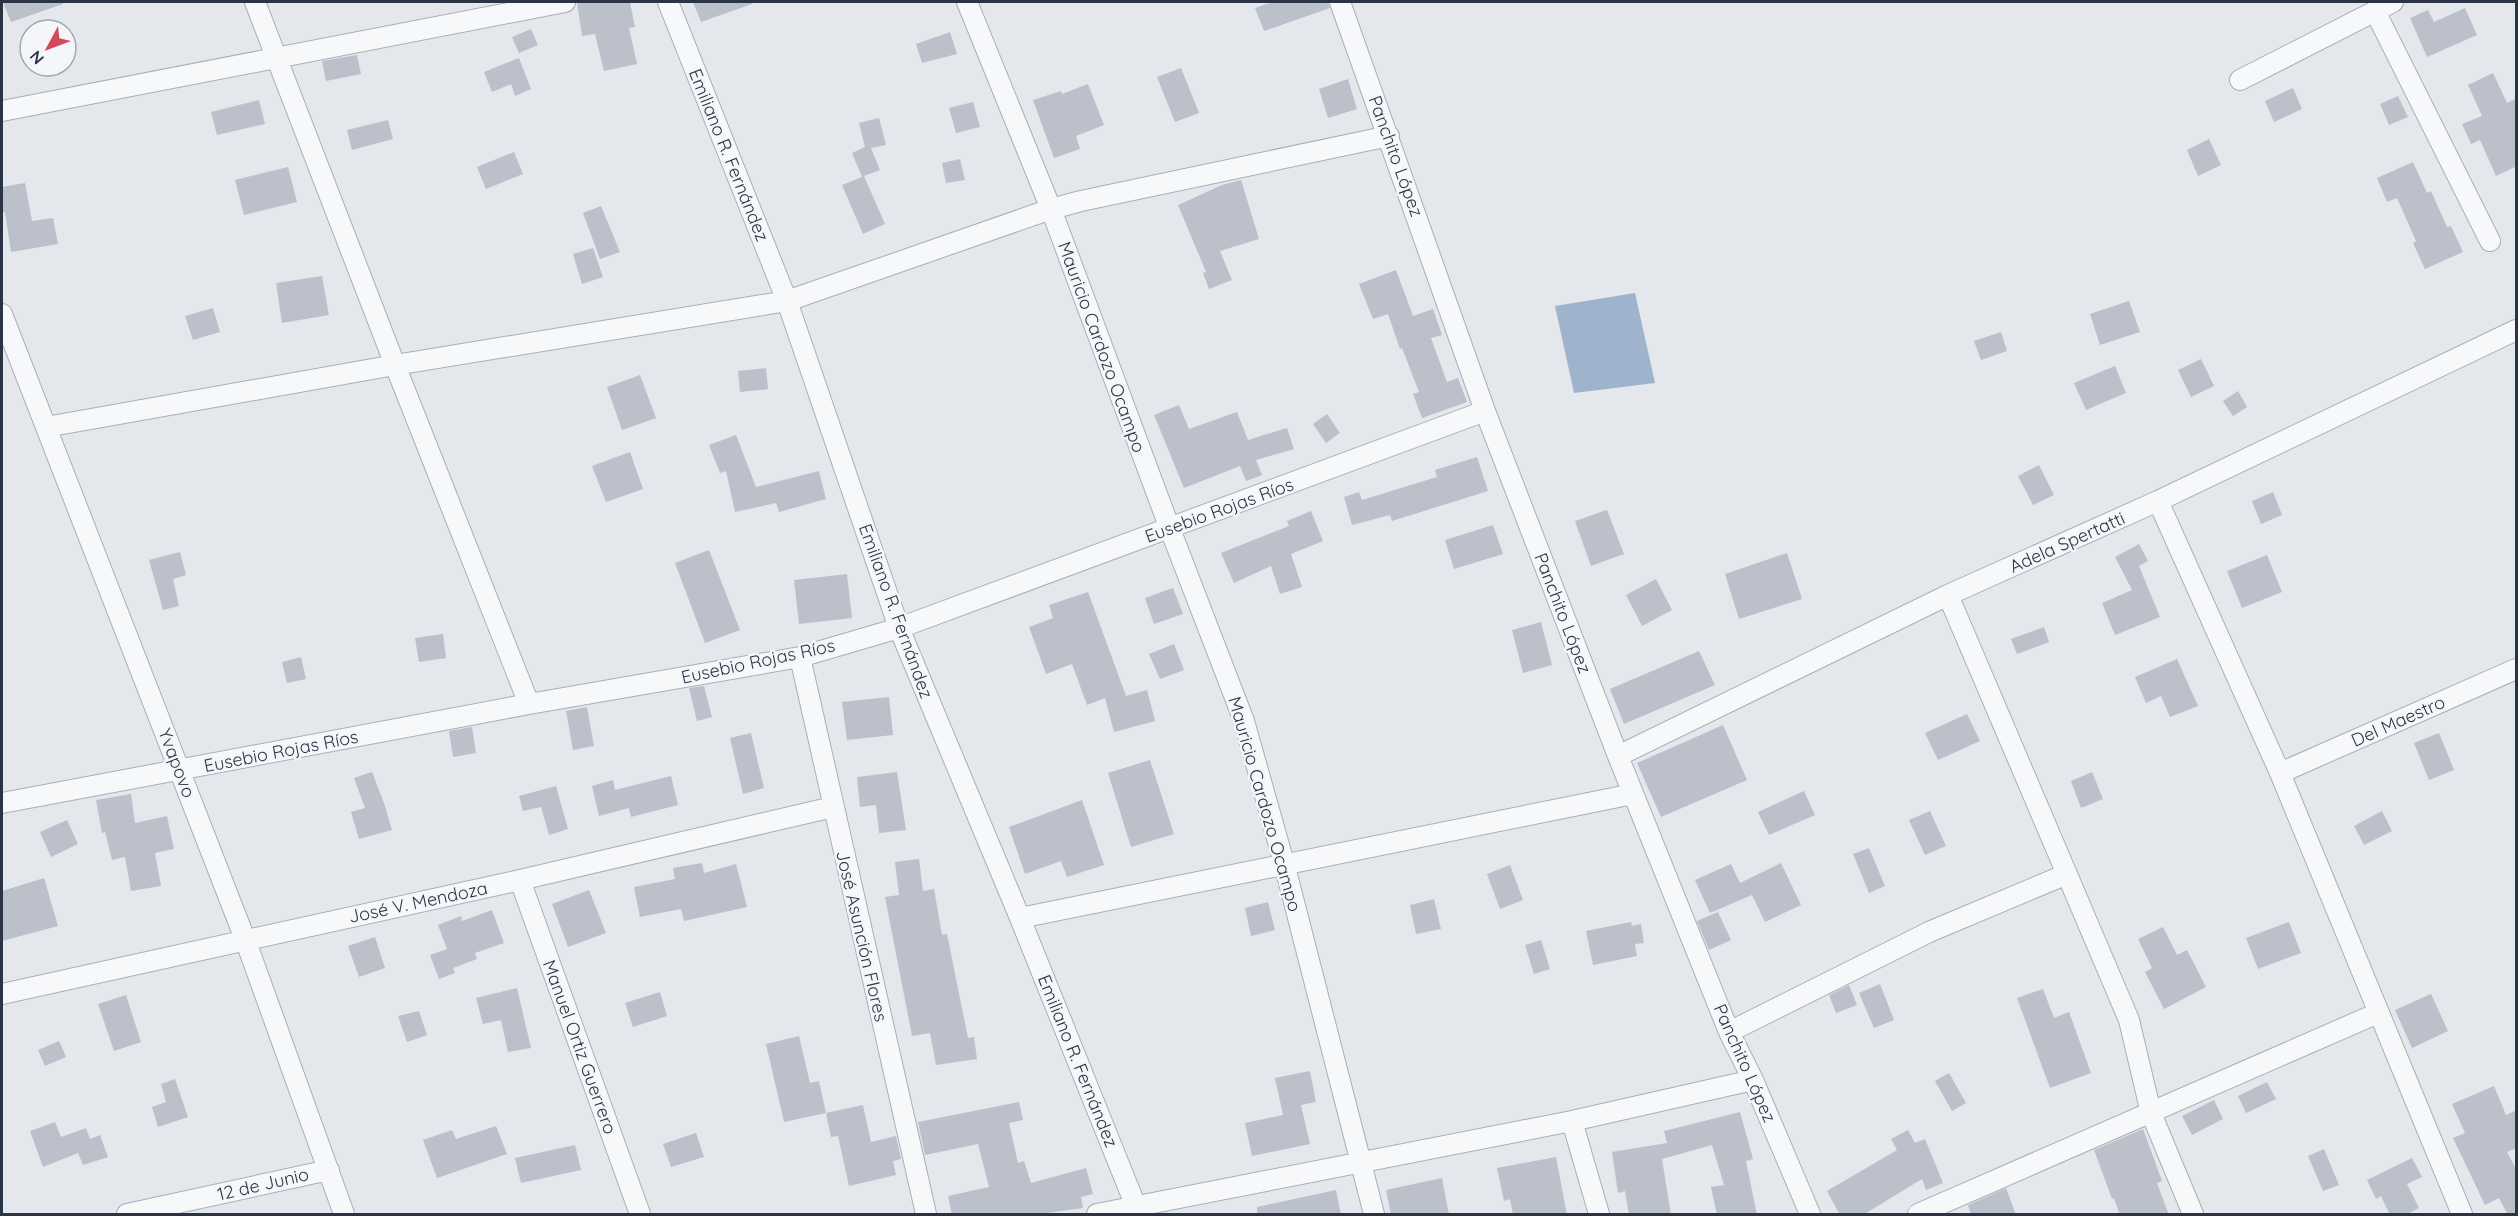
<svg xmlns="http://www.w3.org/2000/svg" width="2518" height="1216" font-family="Quicksand,sans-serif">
<rect width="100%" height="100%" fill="#e4e7ec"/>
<path fill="#9fb4cc" d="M1635 293 1655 383 1574 393 1555 306Z"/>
<path fill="#bbc0ca" d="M3 2H63V4L11 22Z
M577 2H630L635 27 629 28 637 64 604 71 595 34 582 36Z
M693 2H751L752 4 701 22Z
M1273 2H1328L1330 8 1264 31 1255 8Z
M2465 8 2477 35 2427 57 2410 18 2428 10 2434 22Z
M531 29 538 45 519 53 512 37Z
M950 32 957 54 922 63 916 44Z
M357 55 361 74 326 81 322 61Z
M519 58 531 89 515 96 511 84 492 92 484 72Z
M1181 68 1199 113 1175 122 1157 77Z
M2493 73 2507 103 2517 98V166L2496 176 2480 140 2471 144 2462 124 2482 116 2468 85Z
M1348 79 1357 109 1328 118 1319 89Z
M1088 84 1104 125 1076 136 1080 149 1054 158 1033 100 1061 91 1062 94Z
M2293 88 2302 109 2274 122 2265 101Z
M2398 96 2408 117 2389 125 2380 104Z
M259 100 265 124 217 135 211 112Z
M973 102 980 127 956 133 949 108Z
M879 118 886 145 871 148 880 170 864 176 885 224 863 234 842 185 862 177 852 153 865 147 859 123Z
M388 120 393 139 352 150 347 130Z
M2209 139 2221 165 2198 176 2187 150Z
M514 152 523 174 486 189 477 167Z
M960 159 965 180 946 183 942 163Z
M2413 162 2427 193 2431 191 2447 227 2451 226 2463 252 2425 269 2413 243 2416 241 2397 198 2387 202 2377 178Z
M288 167 297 202 244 215 235 180Z
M1241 180 1259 239 1220 251 1232 280 1209 289 1203 273 1206 272 1178 205 1222 185Z
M25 183 32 221 53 218 58 244 11 252 5 212 2 213V187Z
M601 206 620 252 600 259 583 213Z
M593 248 603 277 582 284 573 254Z
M1396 270 1413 316 1433 309 1442 335 1431 338 1447 382 1458 378 1467 402 1422 418 1413 394 1419 392 1402 348 1400 349 1388 314 1373 319 1359 284Z
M322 276 329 315 282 323 276 283Z
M2129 301 2140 332 2100 345 2090 314Z
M213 308 220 332 193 340 185 316Z
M2001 332 2007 351 1981 360 1974 341Z
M2201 359 2214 386 2191 397 2178 370Z
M2115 366 2126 393 2086 410 2074 383Z
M766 368 768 389 740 392 738 371Z
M640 375 656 418 622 430 607 387Z
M2238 391 2247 407 2233 416 2223 401Z
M1179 405 1189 429 1237 412 1248 440 1287 428 1294 449 1256 460 1262 475 1246 481 1240 466 1184 488 1154 415Z
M1327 414 1340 433 1326 443 1313 424Z
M736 435 756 487 819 471 826 499 779 512 776 503 735 512 726 471 720 473 709 445Z
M630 452 643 489 606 502 592 466Z
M1477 457 1488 491 1392 521 1390 515 1352 525 1344 497 1359 492 1362 500 1437 477 1435 470Z
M2039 465 2054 495 2033 505 2018 476Z
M2273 492 2282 515 2261 524 2252 501Z
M1607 510 1624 554 1591 566 1575 521Z
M1311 511 1323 541 1291 554 1302 587 1280 594 1271 566 1234 583 1221 553 1289 526 1287 521Z
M1493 525 1503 554 1454 569 1445 540Z
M2139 544 2148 561 2139 566 2160 617 2115 635 2102 603 2132 590 2115 557Z
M709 550 740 630 705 643 675 563Z
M180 552 186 575 173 579 179 606 163 610 149 560Z
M1787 553 1802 599 1739 619 1725 574Z
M2267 555 2282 592 2242 608 2227 571Z
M847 574 852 618 799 624 794 580Z
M1656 579 1672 610 1642 626 1626 595Z
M1173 588 1183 614 1154 624 1145 598Z
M1088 592 1126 696 1147 690 1155 721 1114 732 1105 698 1087 705 1072 664 1046 674 1029 627 1053 618 1049 605Z
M1541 622 1552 665 1523 673 1512 630Z
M2044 627 2049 642 2017 654 2011 639Z
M443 634 446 658 419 662 415 638Z
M1174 644 1184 670 1160 679 1149 654Z
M1699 651 1715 685 1624 724 1610 689Z
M301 657 306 679 287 683 282 662Z
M2177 659 2198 706 2170 717 2161 696 2146 703 2135 677Z
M704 686 712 717 697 721 689 688Z
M889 697 893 735 847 740 842 702Z
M587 707 594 746 573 750 566 711Z
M1967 714 1980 741 1938 760 1925 733Z
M1723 725 1747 780 1661 817 1637 763Z
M472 727 476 753 453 757 449 731Z
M751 733 764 788 743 794 730 738Z
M2439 733 2454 770 2429 780 2414 743Z
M1150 760 1174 834 1131 847 1108 773Z
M372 772 384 803 392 830 359 839 351 812 365 808 354 778Z
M897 772 906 830 879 833 876 805 860 807 857 777Z
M2092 772 2103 799 2081 808 2071 781Z
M671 776 678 805 631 817 629 808 599 816 592 786 613 780 615 790Z
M556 786 568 829 549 835 541 807 523 811 519 796Z
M1804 791 1815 815 1769 835 1758 812Z
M131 794 135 823 167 816 174 849 155 853 161 886 131 891 125 857 112 860 105 832 102 833 96 800Z
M1082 800 1104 865 1067 877 1061 861 1025 874 1009 827Z
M1930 811 1946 846 1925 855 1909 820Z
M2382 811 2392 831 2364 845 2354 826Z
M67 820 78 844 51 857 40 832Z
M1869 848 1885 886 1869 893 1853 854Z
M919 859 923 891 934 889 942 935 947 934 968 1038 974 1037 977 1059 936 1065 930 1033 912 1036 885 897 899 895 895 862Z
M702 863 704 873 736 864 747 907 684 921 681 909 640 917 634 887 675 879 673 868Z
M1781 863 1801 905 1765 922 1752 895 1710 913 1695 880 1731 864 1740 883Z
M1510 865 1523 900 1500 909 1487 874Z
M44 878 58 926 2 941V891Z
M589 890 606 933 568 947 552 904Z
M1434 899 1441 929 1416 934 1410 905Z
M1268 902 1275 930 1251 936 1245 908Z
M492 910 504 943 475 953 477 959 453 968 455 973 439 979 430 955 447 949 438 925 461 916 462 921Z
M1718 912 1731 940 1709 950 1697 921Z
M1631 922 1632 926 1641 924 1644 943 1635 944 1637 956 1593 965 1586 931Z
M2289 922 2301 953 2258 969 2246 938Z
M2163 927 2177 955 2187 950 2206 987 2164 1009 2145 972 2152 968 2138 939Z
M375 937 385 968 359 977 348 946Z
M1541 940 1550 969 1534 974 1525 945Z
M1880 984 1894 1020 1874 1028 1859 993Z
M1849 985 1857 1005 1836 1013 1829 995Z
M517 988 531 1048 508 1052 501 1020 483 1024 476 998Z
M2043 989 2054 1018 2069 1012 2091 1073 2050 1088 2017 998Z
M660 992 667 1016 633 1027 625 1003Z
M2431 994 2448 1031 2412 1048 2395 1010Z
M126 995 141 1042 114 1051 98 1004Z
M419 1011 427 1035 407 1042 398 1016Z
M799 1036 810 1083 819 1081 826 1113 784 1122 766 1044Z
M59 1041 66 1057 45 1066 38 1050Z
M1310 1071 1316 1102 1301 1105 1310 1144 1252 1156 1245 1123 1283 1115 1275 1078Z
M1949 1073 1966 1103 1952 1111 1935 1081Z
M175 1079 188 1117 158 1127 152 1107 166 1102 161 1084Z
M2267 1082 2276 1099 2246 1113 2238 1096Z
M2494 1086 2506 1115 2517 1110V1148L2507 1152 2517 1171V1215H2508L2499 1198 2485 1205 2453 1138 2465 1133 2452 1104Z
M2214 1100 2223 1119 2192 1135 2182 1116Z
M1019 1102 1023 1120 1009 1123 1018 1163 1024 1161 1031 1183 1086 1168 1093 1194 1081 1197 1083 1208 1032 1215H952L948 1196 989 1187 978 1144 925 1155 918 1122Z
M863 1105 871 1142 896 1136 901 1159 893 1161 896 1175 849 1186 838 1136 831 1137 826 1113Z
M1740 1112 1753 1159 1746 1161 1757 1215H1717L1711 1187 1724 1185 1712 1145 1662 1159 1671 1215H1629L1625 1191 1618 1193 1612 1152 1667 1143 1664 1131Z
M55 1122 61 1137 86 1128 90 1139 100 1135 108 1157 83 1165 78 1153 43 1167 30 1131Z
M496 1126 507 1154 437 1178 423 1140 452 1130 456 1139Z
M2143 1129 2162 1181 2157 1183 2169 1215H2120L2114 1198 2112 1199 2094 1150Z
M1908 1130 1915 1143 1925 1139 1943 1183 1926 1190 1922 1179 1863 1215H1840L1827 1191 1897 1150 1891 1139Z
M696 1133 704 1157 671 1167 663 1144Z
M575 1145 581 1170 521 1183 515 1158Z
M2324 1149 2339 1185 2323 1191 2308 1156Z
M1556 1157 1567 1215H1513L1510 1199 1504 1201 1497 1168Z
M2412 1158 2422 1177 2407 1184 2419 1208 2405 1215H2390L2381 1196 2376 1199 2367 1180Z
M1442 1178 1449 1215H1391L1386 1190Z
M2006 1188 2016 1215H1971L1968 1205Z
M1336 1190 1341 1215H1257V1207Z"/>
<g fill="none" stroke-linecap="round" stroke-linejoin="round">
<defs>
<path id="minor" d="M255 2 395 365 529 704
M668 2 787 301 899 628 1020 918 1139 1214
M967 2 1051 209 1170 529 1244 721 1284 863 1374 1214
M1340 2 1485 411 1618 756 1729 1032 1753 1080 1810 1214
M2375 11 2490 241
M2240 80 2393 2
M2 111 565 2
M2 314 245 939 344 1214
M46 427 395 365 787 301 1051 209 1081 201 1389 136
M2158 501 2280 773 2462 1214
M1948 595 2129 1020 2151 1113 2193 1214
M800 657 926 1214
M1618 756 1948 595 2158 501 2516 330
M2280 773 2516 669
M2 803 529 704 800 657 899 628 1485 411
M520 880 640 1214
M1020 918 1633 794
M2 994 520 880 833 807
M1729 1032 1929 932 2067 874
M1572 1121 1599 1214
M127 1214 329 1170
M1097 1214 1572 1121 1753 1080
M1918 1214 2378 1013"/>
</defs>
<use href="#minor" stroke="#a9aeb7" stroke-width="22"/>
<use href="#minor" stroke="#f7f8fa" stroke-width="20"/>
</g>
<g text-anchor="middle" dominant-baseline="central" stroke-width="5" stroke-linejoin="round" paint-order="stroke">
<g font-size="18" fill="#2b3445" stroke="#f4f6f9">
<text transform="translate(729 155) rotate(68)">Emiliano R. Fernández</text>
<text transform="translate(1396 156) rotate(70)">Panchito López</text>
<text transform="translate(1102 347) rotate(70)">Mauricio Cardozo Ocampo</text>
<text transform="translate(1219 510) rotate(-20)">Eusebio Rojas Ríos</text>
<text transform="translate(2067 542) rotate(-24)">Adela Spertatti</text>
<text transform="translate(896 611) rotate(70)">Emiliano R. Fernández</text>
<text transform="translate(1563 613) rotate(69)">Panchito López</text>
<text transform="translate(758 661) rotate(-12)">Eusebio Rojas Ríos</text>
<text transform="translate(2398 721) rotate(-24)">Del Maestro</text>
<text transform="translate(281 751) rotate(-11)">Eusebio Rojas Ríos</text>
<text transform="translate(177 763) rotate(69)">Yvapovo</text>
<text transform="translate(1265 804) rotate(74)">Mauricio Cardozo Ocampo</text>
<text transform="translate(418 902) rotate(-12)">José V. Mendoza</text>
<text transform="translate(862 936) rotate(77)">José Asunción Flores</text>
<text transform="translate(580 1047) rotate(70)">Manuel Ortiz Guerrero</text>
<text transform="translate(1078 1061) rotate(68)">Emiliano R. Fernández</text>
<text transform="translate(1745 1063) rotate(66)">Panchito López</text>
<text transform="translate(263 1184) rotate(-13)">12 de Junio</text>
</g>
</g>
<rect width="2518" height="1216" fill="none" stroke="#2b3445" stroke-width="6"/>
<g transform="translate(48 48) rotate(229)"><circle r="28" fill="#f4f6f9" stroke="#a4a8b1" stroke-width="1.5"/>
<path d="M0-4.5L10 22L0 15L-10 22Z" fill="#d1495b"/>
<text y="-9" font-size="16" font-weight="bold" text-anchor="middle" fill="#2b3445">N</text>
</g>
</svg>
